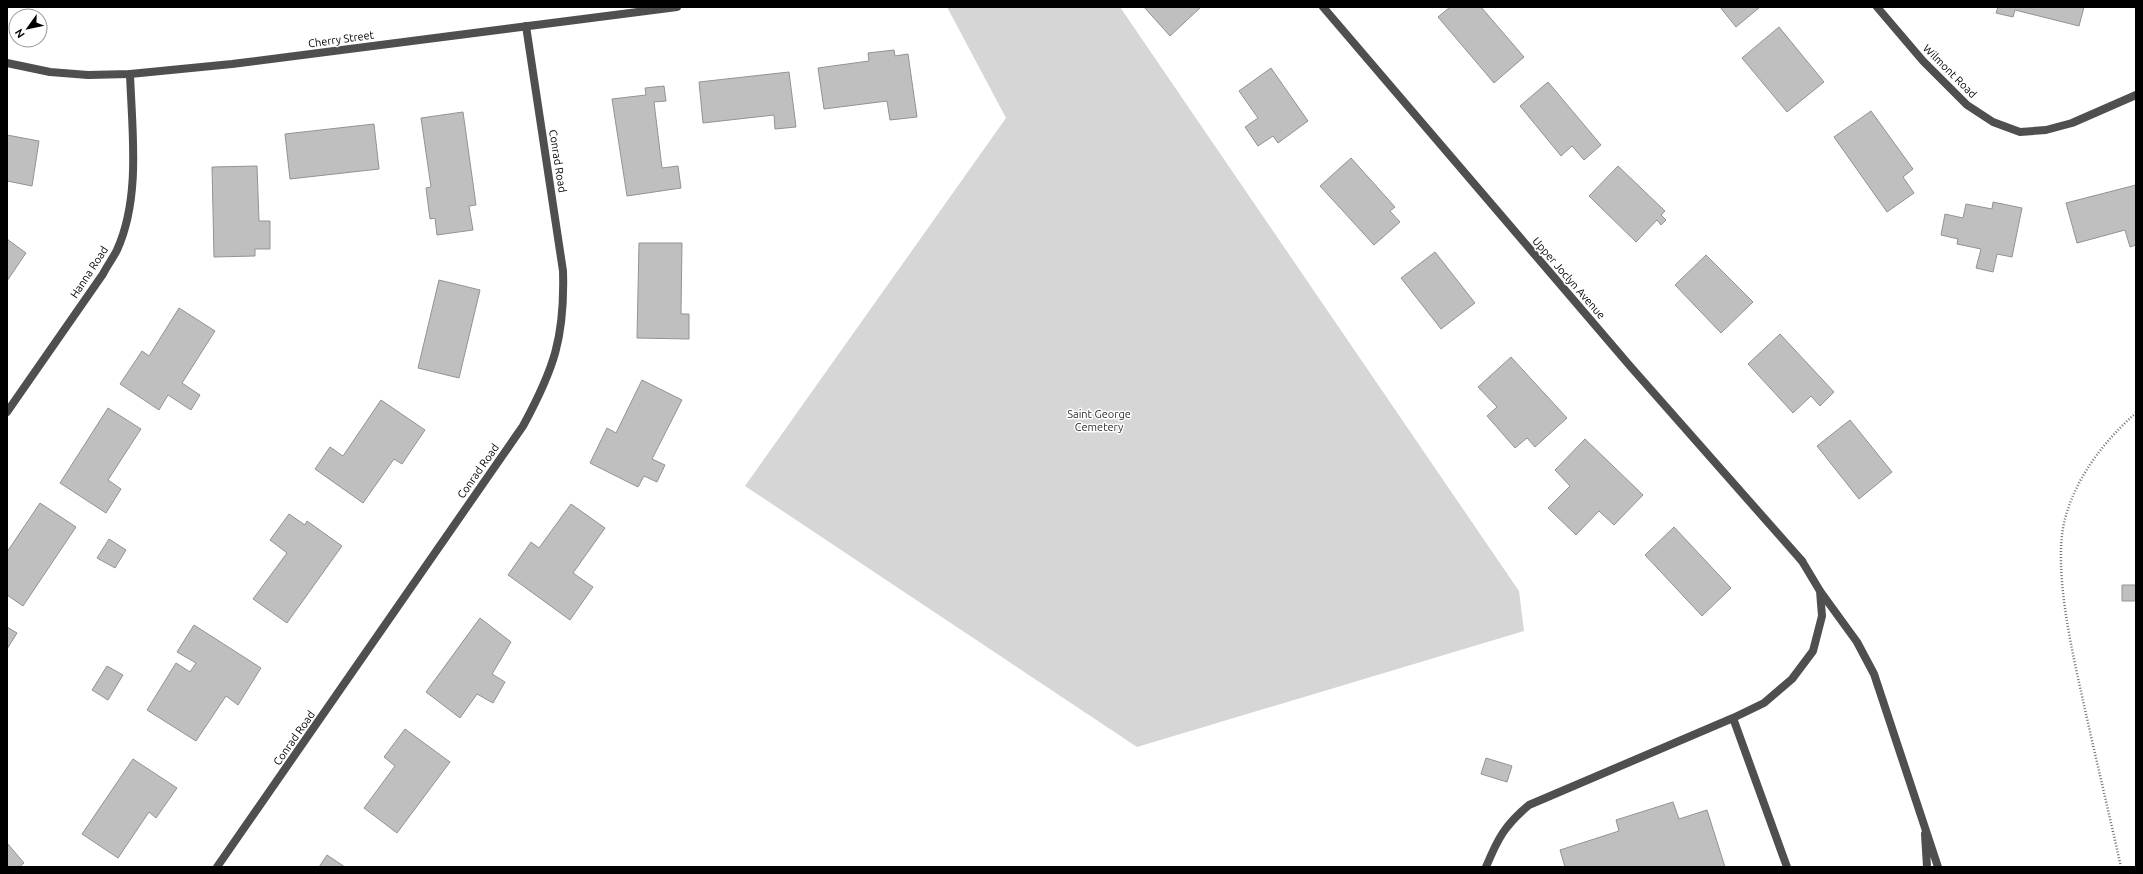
<svg xmlns="http://www.w3.org/2000/svg" width="2143" height="874" font-family="Ubuntu,sans-serif">
<rect width="100%" height="100%" fill="#fff"/>
<path fill="#d6d6d6" d="M947 7H1120L1519 591 1524 631 1137 747 745 486 1006 118Z"/>
<path fill="#bfbfbf" stroke="#939393" d="M1144 7H1201L1170 36Z
M1450 7H1481L1524 57 1494 83 1438 17Z
M1720 7H1760L1736 27Z
M1998 7H2084L2079 26 2015 10 2013 17 1996 13Z
M1779 27 1824 82 1787 112 1742 58Z
M894 50 895 56 908 54 917 117 890 120 887 101 824 109 818 68 869 61 868 53Z
M1271 68 1308 121 1278 143 1273 136 1258 146 1245 127 1258 118 1239 91Z
M789 72 796 127 775 129 774 115 703 123 699 82Z
M1548 82 1601 145 1584 160 1572 146 1561 156 1520 106Z
M664 86 666 101 654 102 662 168 678 166 681 188 627 196 612 99 646 95 645 88Z
M1871 111 1913 169 1903 177 1914 193 1887 212 1834 137Z
M463 112 476 205 469 206 473 230 437 235 435 218 430 219 426 188 431 187 421 118Z
M374 124 379 169 290 179 285 134Z
M7 135 39 141 32 186 7 181Z
M1351 158 1395 207 1390 211 1400 222 1374 245 1320 186Z
M257 166 259 221H270V249H255V256L214 257 212 167Z
M1618 166 1665 211 1661 215 1666 220 1661 225 1657 220 1636 242 1589 196Z
M2136 185V245L2130 247 2125 230 2077 243 2066 203Z
M1993 202 2022 208 2012 257 1997 254 1993 272 1976 268 1981 249 1957 244 1958 239 1941 235 1945 214 1963 218 1966 204 1992 209Z
M7 239 26 253 7 281Z
M639 243H682L681 314H689V339L637 338Z
M1435 252 1475 303 1441 329 1401 278Z
M1706 255 1753 302 1721 333 1675 285Z
M439 280 480 290 459 378 418 368Z
M179 308 215 331 182 383 200 395 191 410 168 395 159 410 120 384 142 351 149 356Z
M1780 334 1834 392 1820 406 1811 396 1793 413 1748 364Z
M1511 357 1567 418 1535 447 1527 438 1515 448 1487 416 1497 407 1478 387Z
M642 380 682 400 652 459 665 465 657 482 644 476 638 487 590 463 607 428 616 433Z
M381 400 425 430 402 464 394 459 363 503 315 469 330 447 343 456Z
M108 408 141 429 108 480 121 489 106 513 60 483Z
M1850 420 1892 472 1859 499 1817 446Z
M1585 439 1643 495 1614 525 1599 511 1576 535 1548 508 1570 486 1555 470Z
M40 503 76 527 23 606 7 595V552Z
M571 504 605 528 573 573 593 587 570 620 508 575 531 542 539 548Z
M289 514 305 525 307 521 342 546 287 623 253 599 287 553 270 540Z
M1674 527 1731 588 1702 616 1645 555Z
M109 539 126 550 115 568 97 558Z
M2122 585H2136V601H2122Z
M480 618 511 642 492 674 505 682 493 703 477 694 460 718 426 692Z
M194 625 261 668 238 705 226 696 196 741 147 710 176 663 190 672 196 663 177 652Z
M7 627 17 633 7 649Z
M107 666 123 675 108 700 92 690Z
M405 729 450 762 397 833 364 808 395 766 384 757Z
M1486 758 1512 766 1507 782 1481 774Z
M133 759 177 788 156 818 149 812 118 858 82 834Z
M1673 802 1679 819 1707 810 1725 867H1565L1560 850 1619 831 1616 820Z
M7 843 24 863 19 867H7Z
M327 855 345 867H319Z"/>
<g fill="none" stroke-linecap="round" stroke-linejoin="round">
<path stroke="#717171" stroke-width="2.5" stroke-dasharray="1 2" stroke-linecap="butt" d="M2121 867C2109 813 2096 759 2084 705 2073 655 2052 568 2065 519 2076 477 2104 441 2136 413"/>
<path stroke="#4f4f4f" stroke-width="8" d="M1802 561 1820 591 1857 642 1874 674 1938 867
M1733 718 1787 867
M1925 834 1927 867
M1486 867C1498 838 1505 825 1529 805L1733 718 1764 703 1792 679 1813 651 1822 616 1820 591"/>
<path stroke="#4f4f4f" stroke-width="8" d="M1323 7 1630 366 1802 561
M1877 7 1923 61 1967 105 1993 122 2020 132 2046 130 2072 123 2136 95
M7 412 103 274C107 266 113 258 117 250 141 197 132 131 130 74
M217 867 523 426C554 369 565 337 563 271L526 26"/>
<path stroke="#4f4f4f" stroke-width="8" d="M7 63 50 72 88 75 130 74 232 64 677 7"/>
</g>
<g text-anchor="middle" dominant-baseline="central" stroke-width="3" stroke-linejoin="round" paint-order="stroke">
<g font-size="11" fill="#000" stroke="#fff">
<text transform="translate(341 39) rotate(-8)">Cherry Street</text>
<text transform="translate(1950 71) rotate(45)">Wilmont Road</text>
<text transform="translate(558 161) rotate(81)">Conrad Road</text>
<text transform="translate(89 272) rotate(-57)">Hanna Road</text>
<text transform="translate(1569 278) rotate(49)">Upper Joclyn Avenue</text>
<text transform="translate(478 471) rotate(-55)">Conrad Road</text>
<text transform="translate(294 738) rotate(-55)">Conrad Road</text>
</g>
<g font-size="11" fill="#2d2d2d" stroke="#fff">
<text x="1099" y="414">Saint George<tspan x="1099" dy="13">Cemetery</tspan></text>
</g>
</g>
<rect width="2143" height="874" fill="none" stroke="#000000" stroke-width="16"/>
<g transform="translate(28 28) rotate(237)"><circle r="19" fill="#ffffff" stroke="#999999"/>
<path d="M0-3L7 15L0 10L-7 15Z" fill="#000000"/>
<text y="-6" font-size="11" font-weight="bold" text-anchor="middle" fill="#000000">N</text>
</g>
</svg>
